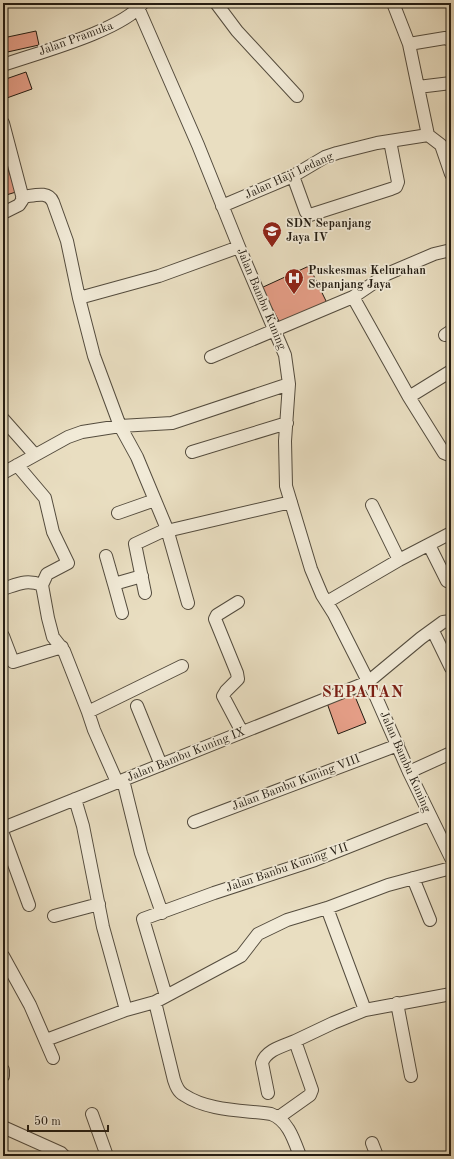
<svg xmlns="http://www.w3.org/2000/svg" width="454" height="1159" font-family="'Old Standard TT',serif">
<rect width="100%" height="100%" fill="#e9dec1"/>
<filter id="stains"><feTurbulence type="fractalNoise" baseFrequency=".005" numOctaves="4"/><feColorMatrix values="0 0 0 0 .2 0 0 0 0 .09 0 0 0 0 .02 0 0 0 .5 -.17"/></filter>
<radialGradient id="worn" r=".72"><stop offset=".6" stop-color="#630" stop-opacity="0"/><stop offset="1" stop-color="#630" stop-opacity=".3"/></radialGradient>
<path fill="#e59e87" stroke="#231c12" d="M36 31 39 45 3 53V38Z
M26 72 32 89 4 99 3 80Z
M3 154 16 192 3 196Z
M309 266 327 303 280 323 261 288Z
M354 694 366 723 338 734 327 703Z"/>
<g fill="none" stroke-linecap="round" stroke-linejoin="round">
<defs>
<path id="minor" d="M136 3 198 145 239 247 285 355 289 384 285 441 286 486 311 569 322 595 334 614 376 697 409 772 451 858
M216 3 237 31 297 96
M393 3 409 44 428 135
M409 44 445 38 451 40
M3 65C37 53 121 31 142 4
M418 87 451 83
M3 123 23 199 19 205 3 213
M428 135 441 145 451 174
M293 176 306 212 310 215 391 189 396 187 398 182 390 141
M22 197C33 196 48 190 53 202L67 241 79 298 94 356 120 426 137 457 167 529 188 603
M222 206 293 176 325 157 337 153 377 143 428 135
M353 297 409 397 444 453 449 455
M79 298 159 276 239 247
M445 335 451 331
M211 357 353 297 387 274 434 254 451 250
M409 397 451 371
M3 419 35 455
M192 452 287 423
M17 465 45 498 53 532 68 563 47 574 42 585 48 618 53 637 64 651 88 712 182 666
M3 473 68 437 82 432 120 426 172 423 289 384
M372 505 399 560
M118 513 155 500
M429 545 447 581
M106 556 114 584
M3 589C18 584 26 579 42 585
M145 593 135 544 167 529 171 530 291 502
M238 602 217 615 215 619 237 673 238 679 226 691 223 696 242 732
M327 602 399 560 451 533
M122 613 114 584 142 576
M433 631 451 668
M3 636 13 662 62 647
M137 706 161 765
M88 712 94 730 117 782
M409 772 451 753
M123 780 141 853 162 913
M75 799 83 826 103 927 126 1010
M194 822 398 745
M3 828 368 682 421 638 443 622 451 621
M3 834 29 905
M413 878 430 920
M327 908 365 1010
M54 916 99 904
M3 956 30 1005 53 1058
M166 996 143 919 214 893 315 860 429 815
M155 1002 174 1080C176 1086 178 1092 184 1095 208 1111 243 1110 271 1114 288 1120 294 1140 300 1156
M397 1003 411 1076
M46 1040 126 1010 155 1002 241 956 258 934 287 920 327 908 388 885 451 868
M3 1070V1076
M268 1093 262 1063C266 1050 283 1046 295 1041
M92 1114 107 1156
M279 1117 310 1095 312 1090 295 1041 333 1023 365 1010 451 994
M3 1127 61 1153 64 1156
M372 1143 377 1156"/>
</defs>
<use href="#minor" stroke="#544c3e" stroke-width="14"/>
<use href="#minor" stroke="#f1ead7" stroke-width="12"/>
</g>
<defs>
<symbol id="school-pin" viewBox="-11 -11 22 30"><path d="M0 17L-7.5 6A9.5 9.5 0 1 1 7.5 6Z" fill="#8f2418" stroke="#f1ead7"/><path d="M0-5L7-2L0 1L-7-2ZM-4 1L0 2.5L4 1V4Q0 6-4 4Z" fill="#fff"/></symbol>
<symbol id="hospital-pin" viewBox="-11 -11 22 30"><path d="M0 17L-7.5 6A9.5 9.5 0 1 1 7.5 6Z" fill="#8f2418" stroke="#f1ead7"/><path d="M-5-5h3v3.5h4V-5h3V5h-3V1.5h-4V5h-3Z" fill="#fff"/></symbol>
</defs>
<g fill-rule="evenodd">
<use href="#school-pin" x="261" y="220" width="22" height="30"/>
<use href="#hospital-pin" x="283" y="267" width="22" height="30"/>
</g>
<g text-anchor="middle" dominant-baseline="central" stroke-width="3.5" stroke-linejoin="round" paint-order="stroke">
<g font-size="12" fill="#231c12" stroke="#f1ead7">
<text transform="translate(76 39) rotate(-20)">Jalan Pramuka</text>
<text transform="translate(289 176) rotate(-25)">Jalan Haji Ledang</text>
<text transform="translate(261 299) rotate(67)">Jalan Bambu Kuning</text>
<text transform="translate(186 755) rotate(-22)">Jalan Bambu Kuning IX</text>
<text transform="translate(405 762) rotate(66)">Jalan Bambu Kuning</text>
<text transform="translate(296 783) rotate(-21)">Jalan Bambu Kuning VIII</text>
<text transform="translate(287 868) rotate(-19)">Jalan Banbu Kuning VII</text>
</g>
<g font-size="12" font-weight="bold" fill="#231c12" stroke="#f1ead7" text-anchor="start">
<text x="286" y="224">SDN Sepanjang<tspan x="286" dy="14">Jaya IV</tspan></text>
<text x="308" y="271">Puskesmas Kelurahan<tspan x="308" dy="14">Sepanjang Jaya</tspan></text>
</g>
<g font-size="16" font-weight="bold" letter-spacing="1" fill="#7a1f14" stroke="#f1ead7">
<text x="363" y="693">SEPATAN</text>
</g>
</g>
<rect width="454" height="1159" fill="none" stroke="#e9dec1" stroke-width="16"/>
<rect x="4" y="4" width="446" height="1151" fill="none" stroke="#231c12" stroke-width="2"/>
<rect x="8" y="8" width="438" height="1143" fill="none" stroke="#231c12"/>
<path d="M28 1125v6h80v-6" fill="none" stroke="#231c12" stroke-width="2"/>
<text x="34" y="1125" font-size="12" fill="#231c12" stroke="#f1ead7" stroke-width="3" paint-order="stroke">50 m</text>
<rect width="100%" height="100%" filter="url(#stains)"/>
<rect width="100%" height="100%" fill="url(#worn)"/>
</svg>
